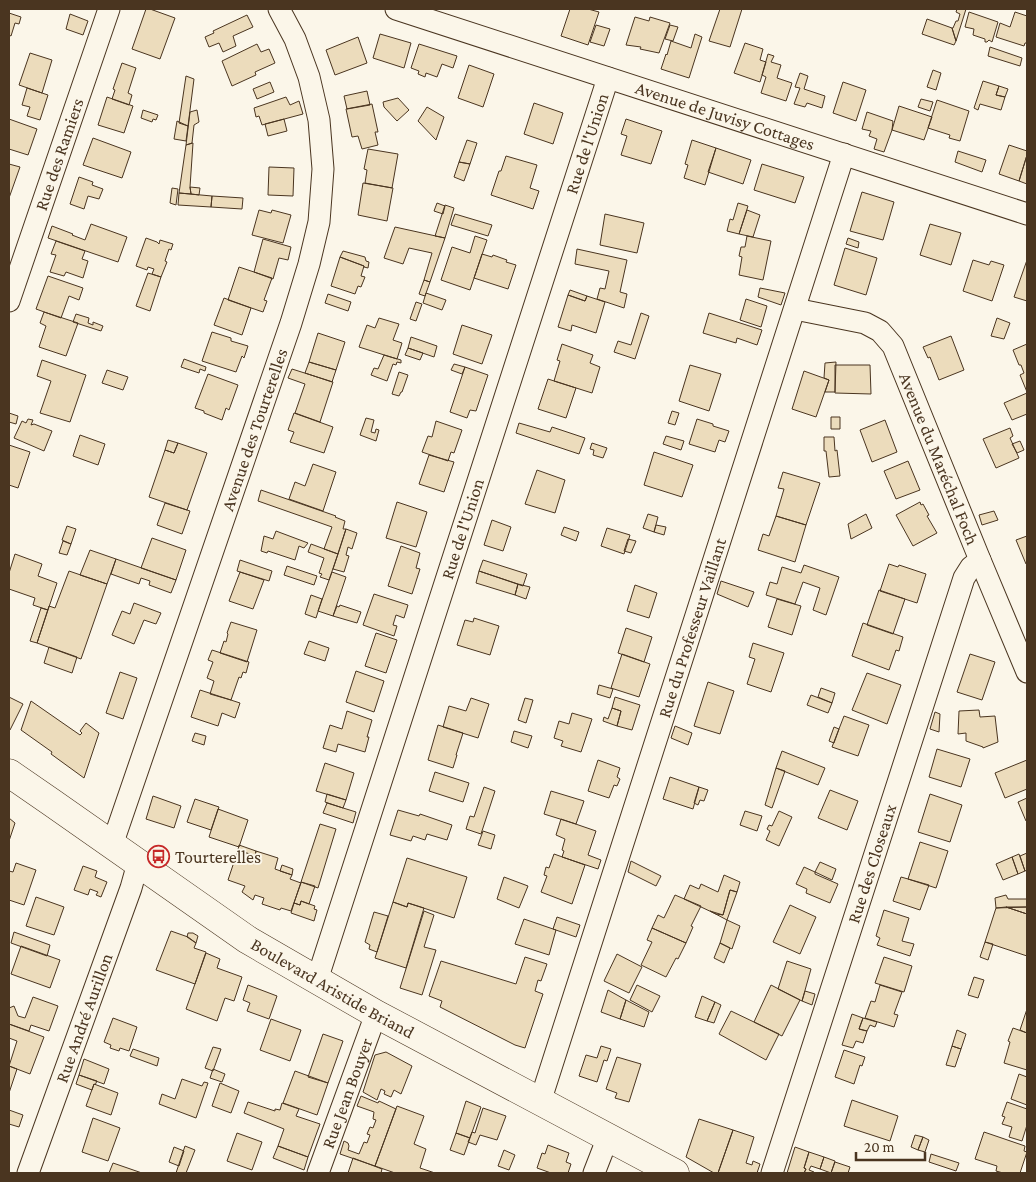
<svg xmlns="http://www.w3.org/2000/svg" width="1036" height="1182" font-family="'Crimson Pro',serif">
<rect width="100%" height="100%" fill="#fbf6e9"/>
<path fill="#ecdcbc" stroke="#4a3520" d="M146 9H150L175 18 160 59 132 49Z
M570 9H588L599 12 588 45 561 36Z
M720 9H742L730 47 709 41Z
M957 9H966L956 41 952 28H953L956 21H958L960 14 956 12Z
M969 12 998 22 992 42 989 40 987 42H985V39L973 35 974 29 965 27Z
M1015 12 1027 16V43H1025L1024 46 996 37 1000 23 1010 27Z
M9 13 21 17 19 24 15 23 11 36 9 35Z
M70 14 88 21 83 35 66 29Z
M247 15 253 27 233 36 236 46 223 52 219 43 209 47 205 37 214 33 213 31Z
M635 17 649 21 650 17 670 23 659 53 640 49 641 47 626 45Z
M927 19 952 28 956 41 954 45 922 34Z
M596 25 610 29 604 46 590 42Z
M670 25 678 27 673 41 665 39Z
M380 34 411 43 404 68 373 58Z
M695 34 702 37 689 78 661 69 666 54 667 55 671 41 691 48Z
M358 37 367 63 335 75 326 50Z
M745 43 763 49 760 60 766 62 760 82 734 73Z
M257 44 261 52 269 49 275 63 255 72 256 75 232 86 222 61Z
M419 44 457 56 453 68 442 64 437 77 426 73 425 77 418 74 419 71 411 68Z
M990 47 1022 58 1020 66 988 56Z
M30 53 52 60 42 93 19 85Z
M768 54 774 56 771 62 781 65 777 78 792 83 786 101 761 93 766 77 762 75Z
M122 63 136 68 128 93 132 95 129 105 112 99 115 90 113 89Z
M469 65 494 74 483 107 458 98Z
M933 70 941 73 936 90 927 87Z
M800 73 808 76 804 89 825 96 822 108 807 103 805 107 794 104 800 88 795 87Z
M186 76 194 79 188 126 179 123Z
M983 81 999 86 996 95 1005 97 1001 110 980 104 978 110 974 108Z
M270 82 274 92 257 99 253 89Z
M843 82 866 90 856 121 833 113Z
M999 86 1008 89 1005 97 996 95Z
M27 88 48 95 40 120 27 116 30 107 22 105Z
M367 91 370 105 347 109 344 96Z
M107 97 133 106 124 133 98 125Z
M286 97 290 105 299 101 303 114 262 125 259 116 256 117 254 108Z
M398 98 409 110 397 121 384 107 383 102Z
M921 99 933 102 930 111 918 107Z
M937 100 969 111 960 141 949 138 950 135 928 128Z
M534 103 563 113 553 144 524 134Z
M372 104 378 132H375L378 145 362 149 358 136 352 137 346 109Z
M899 106 932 117 924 140 892 130Z
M427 107 444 117 436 140 418 121Z
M143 110 158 115 156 120 153 119 152 122 141 118Z
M197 110 199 122 194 125 192 143 186 145 190 112Z
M867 112 893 121 892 130 884 152 874 149 877 139 869 136 871 131 862 129Z
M9 119 37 129 28 155 9 149Z
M284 119 287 131 268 136 265 124Z
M626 119 662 131 651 164 621 155 627 136 621 134Z
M177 121 188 126 186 141 174 139Z
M93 138 131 152 122 178 83 165Z
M467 140 477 143 470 164 459 162Z
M692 140 716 148 705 185 684 178 688 165 685 164Z
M193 143 190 187 191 194 179 193 186 145Z
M1009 145 1027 151V155L1019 181 999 174Z
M716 148 751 160 743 184 708 172Z
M368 149 398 154 392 188 365 183 367 170 364 169Z
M958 151 986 160 982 172 955 162Z
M1027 155V184L1019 181Z
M506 156 537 165 530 188 539 191 533 209 491 195 499 171H501Z
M459 162 470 164 464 181 454 177Z
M9 164 20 167 9 198Z
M762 164 804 177 795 203 754 190Z
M269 167 294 168 293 196 268 195Z
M79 177 93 182 92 185 103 189 99 199 88 196 84 209 70 204Z
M363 183 393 188 387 221 358 215Z
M190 187 200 188 199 195 191 194Z
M172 188 178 189 176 205 170 203Z
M862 192 894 202 883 240 850 231Z
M179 193 212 196 211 207 178 205Z
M212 196 243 198 242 209 211 207Z
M437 203 445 206 443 214 434 211Z
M738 203 748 206 739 234 727 231 730 219 733 220Z
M445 205 454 208 445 238 435 236Z
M259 210 271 213 272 210 291 215 283 243 252 235Z
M747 210 760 215 753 237 739 234Z
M455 214 492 225 488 236 451 225Z
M605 214 644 223 637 253 600 245Z
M91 224 127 237 118 262 48 238 52 226 73 234 72 235 85 240Z
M930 224 961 233 951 265 920 255Z
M395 227 445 238 430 282 424 280 432 253 409 248 403 264 384 258Z
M475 236 487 240 470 290 441 280 452 247 470 253Z
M747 236 771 241 763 280 739 275 742 257 739 256 741 247H745Z
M146 238 157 242 159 244 160 240 173 244 171 250 169 249 165 261 167 262 161 277 152 274 154 269 148 267 147 270 136 266Z
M848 238 859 242 858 248 846 244Z
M263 239 291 247 288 260 279 258 273 279 254 272Z
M56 241 85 251 82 259 88 261 83 278 66 272 64 276 50 272 56 255 51 254Z
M845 248 877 258 866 295 834 285Z
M577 249 627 260 620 292 627 294 624 308 597 299 600 288 605 289 609 271 575 264Z
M343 251 365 257 366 261 369 262 368 268 364 267V266L340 257Z
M482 254 492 257 493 255 507 260 506 262 516 265 508 289 474 278Z
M340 257 364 266 361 276 365 277 361 287 358 286 355 294 331 286Z
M973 260 989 265 991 261 1004 265 992 301 963 291Z
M1027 260V301L1014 297Z
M239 267 272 278 264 300 267 301 263 312 228 300Z
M148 273 161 277 150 311 136 306Z
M48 276 83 288 79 300 69 296 61 318 36 309Z
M424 280 430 282 425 296 419 294Z
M760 288 785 293 781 305 758 297Z
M570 290 587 296 585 301 568 295Z
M426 293 446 300 442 310 423 303Z
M328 294 351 302 348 311 325 303Z
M568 295 585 301 587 296 605 302 596 333 572 325 571 331 558 327Z
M224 298 251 308 242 335 214 325Z
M746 299 767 306 761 327 740 320Z
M416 302 422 304 416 321 410 319Z
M44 312 78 323 66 356 39 347 46 326 40 323Z
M641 313 649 316 635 359 614 352 618 341 631 345Z
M709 313 762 330 757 345 737 338 736 343 703 333Z
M76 314 89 318 88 323 93 325V322L103 326 101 331 73 322Z
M379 318 399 324 393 340 402 343 397 359 359 347 367 325 375 328Z
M997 318 1010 323 1004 339 991 336Z
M462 325 492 335 482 364 453 354Z
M212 332 231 338V341L248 346 244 358 242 356 236 372 202 361Z
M318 333 345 342 336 370 309 362Z
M951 336 964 370 939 380 930 357 928 358 923 347Z
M411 337 437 346 434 357 408 348Z
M562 344 593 355 590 363 600 367 592 393 554 381 560 361 557 360Z
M1027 344V392L1020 375 1024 373 1021 365H1019L1013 350Z
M408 348 423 353 420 360 405 355Z
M384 355 401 360V363L397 362 396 365 393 364 387 381 371 375 374 368 378 369Z
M184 359 206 367 205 371 200 369 199 373 181 367Z
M42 360 86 375 70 422 40 413 51 381 37 376Z
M309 362 336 370 332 382 305 373Z
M836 362 835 392H825L829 380 824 378 825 363Z
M454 364 465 367 462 374 451 370Z
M690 365 721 374 709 411 679 401Z
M835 365H870L871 394 835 393Z
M465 367 488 375 476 411 470 410 467 418 450 412Z
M292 369 333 382 320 422 295 413 305 384 288 378Z
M107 370 128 377 123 390 102 383Z
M804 371 829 380 816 417 792 409Z
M399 372 408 375 402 392H401L399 396 392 394Z
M208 374 238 385 229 410 226 408 222 420 204 413V411L195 408Z
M548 379 576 388 566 418 538 409Z
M1027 393V414L1012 420 1004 403Z
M672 411 679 413 675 425 668 423Z
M9 413 18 416 16 424 9 422Z
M294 413 333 427 324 453 290 442 294 432 288 430Z
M831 417H840V429H831Z
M366 418 374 420 371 432 375 433 376 429 379 430 376 441 360 435Z
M28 419 33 420 31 425 34 424 52 431 44 451 14 438 22 421 26 423Z
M697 419 713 424V426L729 431 725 442 719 440 715 452 689 444Z
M885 420 897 452 872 462 860 430Z
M436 421 462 430 454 453 451 452 448 461 422 452 428 436 432 437Z
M519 423 550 432 552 427 585 438 579 454 516 433Z
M1010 428 1013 436 1010 438 1019 458 996 468 983 439Z
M80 435 105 444 98 465 73 456Z
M666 436 684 441 681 450 663 444Z
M824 437H834L835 451 837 450 840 476 829 477 826 451H824Z
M168 440 178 443 174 453 165 450Z
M1020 441 1024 450 1017 453 1012 444Z
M178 443 207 453 187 510 149 497 165 450 174 453Z
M592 443 607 448 603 458 593 455 594 450 590 449Z
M9 445 30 452 18 488 9 485Z
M654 452 693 465 682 497 644 485Z
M429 455 454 462 444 492 419 484Z
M908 461 920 490 896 499 884 471Z
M313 464 336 472 323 511 289 499 295 482 305 486Z
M537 470 565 480 555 513 525 504Z
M783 472 820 483 806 525 776 516 784 489 778 488Z
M261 490 336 516 335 517 345 521 343 529H346L338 554 324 549 332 527 258 501Z
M397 502 427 512 416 547 386 538Z
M920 502 921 505 923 504 929 515 927 516 937 533 913 546 896 515Z
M165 503 190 511 182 534 157 525Z
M994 511 998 520 982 525 979 515Z
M648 514 658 517 654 532 643 528Z
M866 514 872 528 851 539 848 524Z
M776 516 806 525 795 562 758 550 763 534 769 536Z
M492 520 511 527 503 551 484 545Z
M656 525 666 527 664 535 654 532Z
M67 526 76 529 71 544 62 540Z
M564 527 579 532 576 541 561 535Z
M607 528 630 535 624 554 601 546Z
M346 529 357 533 352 549 348 547 346 555 349 556 344 572 333 569Z
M276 531 308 543 304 548 299 546 295 560 268 551 267 553 261 551 264 536 273 539Z
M1027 536V564H1026L1016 540Z
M152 538 186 550 176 580 141 568Z
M628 539 636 541 631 553 624 551Z
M63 541 71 544 67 555 59 553Z
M311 544 338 554 329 580 320 577 322 574 319 573 324 558 308 552Z
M401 546 420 553 416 568 420 569 412 594 388 586Z
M90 550 116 559 107 584 80 575Z
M15 554 42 564 38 576 57 583 48 610 33 605 35 598 9 589V573Z
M116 559 176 580 171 593 149 585 150 581 141 578 139 584 111 574Z
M240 560 272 571 269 581 237 571Z
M483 560 527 574 523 586 479 571Z
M889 564 898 567 899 565 926 574 917 603 880 591Z
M804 565 839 577 826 615 813 610 820 588 803 582 795 604 766 595 770 582 777 584 782 567 801 573Z
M287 566 317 576 314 585 284 575Z
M69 571 107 584 81 659 37 643 49 606 55 608Z
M479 571 518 584 515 595 476 583Z
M240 572 264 580 253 609 229 601Z
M332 572 346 577 333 616 318 611Z
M721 581 754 592 748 607 717 594Z
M518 584 530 587 526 599 515 595Z
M635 585 657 593 649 618 627 611Z
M879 590 905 599 893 634 867 625Z
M374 594 408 605 404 618 396 615 393 625 397 626 394 636 363 625Z
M311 595 322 599 316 618 305 614Z
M777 599 801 606 792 635 768 627Z
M134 603 161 613 156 624 144 620 134 644 112 635 122 611 130 614Z
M340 605 361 612 357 623 333 616 337 606 339 607Z
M41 608 48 610 37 643 30 641Z
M474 618 499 626 490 655 457 645 465 620 473 622Z
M231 622 257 630 247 662 220 653 224 641 226 642 228 634 227 633Z
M863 623 903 637 899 651 896 650 889 670 852 656Z
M626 628 652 637 644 662 618 653Z
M376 633 397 640 386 673 365 666Z
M309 641 329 648 325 661 304 654Z
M753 643 784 653 771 692 747 684 755 659 749 657Z
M49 647 77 657 72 673 44 663Z
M212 650 249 662 246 673 243 672 241 678 239 677 231 700 210 694 214 681 207 678 213 662 208 660Z
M622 654 650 664 639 697 611 688Z
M970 654 995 662 982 700 957 692Z
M356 671 384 681 374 712 346 702Z
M120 672 137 678 123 719 106 713Z
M867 673 901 685 887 724 852 710Z
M708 682 734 691 720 734 694 726Z
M599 685 613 689 610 698 597 694Z
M821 688 835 693 832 703 818 697Z
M200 690 240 703 235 718 222 713 218 726 191 717Z
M811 695 832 703 828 713 807 705Z
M9 697 23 704 10 730 9 729Z
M615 697 640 705 632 730 617 726 621 711 612 708Z
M471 698 489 704 478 738 443 727 449 706 466 711Z
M525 698 533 700 526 723 518 720Z
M31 701 80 735 82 733 80 731 86 723 99 733 84 778 51 754 52 752 21 730Z
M612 708 621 711 617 726 603 721 604 717 608 719Z
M979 710 980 717 995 716 998 742 983 748V747L966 741V733L958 734 959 711Z
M347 711 372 720 367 737H369L365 752 338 744 336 752 323 748 330 725 342 729Z
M935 712 940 714 939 732 930 729Z
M572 713 592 719 581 752 561 746 563 741 554 738 559 721 569 724Z
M844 716 869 725 858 756 832 747Z
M438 725 463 733 456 755H457L453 768 428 760Z
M675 726 692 733 688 745 671 738Z
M834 727 839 729 834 743 829 741Z
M514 731 532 736 528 748 511 742Z
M195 733 206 736 204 745 192 741Z
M937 749 970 759 961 787 929 777Z
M782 751 825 768 818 785 776 768Z
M598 760 620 768 617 777 620 779 617 786 614 785 609 798 588 791Z
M1027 760V789L1005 798 995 773Z
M325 763 354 773 346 800 316 791Z
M776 768 785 771 772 808 765 805Z
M435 772 469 783 463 802 429 791Z
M670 777 699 787 693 809 663 799Z
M484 787 495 791 481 834 466 829 470 816 474 817Z
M699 787 708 790 704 801 700 800 698 805 694 803Z
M830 790 858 801 847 830 818 818Z
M551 791 584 801 576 824 544 814Z
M327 794 346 800 343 808 325 802Z
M930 794 962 805 950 842 918 832Z
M153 796 181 806 174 828 146 819Z
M1027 798V821H1026L1018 802Z
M195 799 219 807 211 830 187 822Z
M327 803 356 812 353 823 323 813Z
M218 809 248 820 239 847 209 837Z
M398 810 419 816 420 814 452 825 447 840 427 834 425 840 413 836 411 841 390 835Z
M745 811 762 816 757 831 740 825Z
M779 811 792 817 779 846 766 840 770 831 767 829 769 825 772 826Z
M9 818 15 823 9 841Z
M561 819 596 831 588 855 601 860 598 869 562 857 564 851 562 850 565 839 556 835Z
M320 824 336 829 318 888 301 882Z
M483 831 495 835 491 849 478 845Z
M920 842 948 851 936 888 908 879Z
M239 845 256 851 255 856 238 850Z
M238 850 255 856 256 851 278 858 275 869 292 875 290 879 301 883 291 911 281 908 280 910 262 904 264 898 255 895 253 900 242 892 245 886 228 880Z
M1027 853V870L1025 871 1020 856Z
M554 854 585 865 572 904 541 892 547 876 544 875 546 867 549 868Z
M1019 854 1025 871 1018 874 1012 857Z
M1012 857 1018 874 1003 880 996 864Z
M407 858 467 877 454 918 408 903 407 907 393 902Z
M631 861 661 876 656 886 628 872Z
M820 862 836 869 832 880 815 872Z
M16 863 36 870 24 905 9 900V871L13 872Z
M282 865 293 869 292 875 280 871Z
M83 866 97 871 95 877 107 882 101 897 96 895 98 892 90 889 88 895 74 890Z
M804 867 815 872V874L838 884 830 903 806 893 807 889 796 884Z
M724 875 740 882 737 892 730 890 723 915 716 914 684 899 690 885 699 889 701 884 718 892Z
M504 877 528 886 519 908 497 899Z
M901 877 929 885 920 910 893 901Z
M301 882 315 886 309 904 301 901 300 905 294 903Z
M730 890 737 892 727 920 710 911 723 915Z
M675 895 701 906 691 926 693 927 686 943 652 928 658 915 664 918Z
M1006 895 1008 899H1027V907L996 908 995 898Z
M36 897 64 907 54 935 26 926Z
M301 901 315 906 314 909 317 910 314 921 291 913 294 903 300 905Z
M393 902 407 907 408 903 424 908 406 968 375 958Z
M790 905 816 917 800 954 773 942Z
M1006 907 1027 914V956L985 942 996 908Z
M1006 907H1027V914Z
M884 910 909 918 902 941 914 944 910 956 877 945 880 938 876 936Z
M424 911 434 915 424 947 436 950 422 995 400 988Z
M374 912 388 916 377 952 369 949 370 945 365 942Z
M557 917 580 925 576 937 553 929Z
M524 919 556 930 549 955 515 944Z
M727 920 740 926 732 949 720 943Z
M652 928 686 943 678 959 676 958 666 977 641 965 652 942 647 940Z
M171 931 188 937 196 943 194 948 206 952 195 984 156 970Z
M14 932 50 945 47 956 11 943Z
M188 933H193L198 936 196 943 187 937Z
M985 942 993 944 988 960 980 957Z
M720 943 730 948 724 963 714 958Z
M21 946 60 960 50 988 11 974Z
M206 953 220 959 217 968 242 977 234 1001 225 998 217 1021 186 1009Z
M617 954 642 967 629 993 604 981Z
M525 957 547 964 541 981 538 980 535 991 543 994 525 1048 515 1045 440 1007 442 1001 429 996 441 961 516 984Z
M884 957 912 966 904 992 875 983Z
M787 961 811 969 802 1001 778 989Z
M974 977 984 980 978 998 968 995Z
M248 985 277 996 269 1019 247 1011 250 1003 243 1000Z
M637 985 660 996 652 1012 630 1000Z
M771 985 800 1000 782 1036 754 1022Z
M880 985 902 992 894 1014 898 1015 894 1027 865 1018 871 1001 875 1002Z
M608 990 626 1000 620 1019 601 1012Z
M805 991 815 994 812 1005 802 1001Z
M702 996 715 1002 707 1021 695 1017Z
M33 997 58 1006 49 1031 31 1025 29 1031 9 1024V1008L14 1006 18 1016 25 1018Z
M626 1000 649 1012 644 1027 620 1019Z
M715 1002 721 1005 714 1023 707 1021Z
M1027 1009V1033L1020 1030Z
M731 1011 779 1034 766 1060 719 1034Z
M852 1014 863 1018 859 1029 867 1031 863 1043 856 1041 853 1048 842 1045Z
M113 1018 137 1027 129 1051 120 1048 119 1051 110 1048 111 1045 104 1042Z
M863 1018 877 1022 875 1027 870 1025 867 1031 859 1029Z
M271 1019 301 1030 290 1061 260 1050Z
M9 1024 44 1037 30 1074 9 1066 17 1041 9 1038Z
M1013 1028 1027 1033V1070L1004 1063 1010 1042 1008 1041Z
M957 1030 966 1034 961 1049 952 1046Z
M323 1034 343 1041 328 1083 308 1077Z
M601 1046 611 1049 607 1061 604 1060 597 1082 579 1076 586 1055 597 1058Z
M952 1046 961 1049 955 1067 946 1065Z
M213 1047 221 1049 213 1071 205 1068Z
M133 1049 159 1058 157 1066 130 1056Z
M844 1050 865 1057 862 1066 860 1065 854 1084 835 1077Z
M386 1052 412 1066 401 1094 394 1090 391 1097 384 1094 385 1091 381 1089 377 1100 363 1092 375 1055Z
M617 1057 641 1064 629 1102 615 1098 617 1093 606 1089Z
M84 1059 109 1069 104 1084 79 1075Z
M9 1066 17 1069 9 1093Z
M213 1069 225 1074 222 1082 210 1078Z
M295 1071 328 1083 317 1115 283 1103Z
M1019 1074 1027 1077V1105L1011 1099Z
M79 1075 97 1081 95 1085 94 1084 92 1090 76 1084Z
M182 1079 202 1086 204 1082 208 1083 196 1118 159 1104 162 1094 175 1099Z
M220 1083 239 1091 231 1113 212 1106Z
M94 1084 118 1093 111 1115 86 1106Z
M361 1096 378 1103 379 1101 396 1109 375 1166 340 1154 344 1141 348 1143 349 1146 348 1150 359 1154 364 1142 367 1143 370 1135 367 1134 370 1127 373 1128 376 1120 373 1119 374 1112 357 1106Z
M852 1100 898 1116 890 1141 844 1126Z
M466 1101 481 1107 470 1138 456 1133Z
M248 1102 275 1111V1109L280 1110 282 1103 299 1109 296 1116 320 1124 308 1157 278 1146 284 1129 244 1113Z
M1007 1102 1027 1109V1125L1022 1141 1009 1137 1012 1127 1002 1124 1005 1117 1002 1116Z
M397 1106 424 1116 414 1144 426 1149 420 1168 435 1173H395L375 1166Z
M483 1108 506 1116 497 1140 480 1135 476 1145 468 1142 472 1132 475 1133Z
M9 1110 23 1115 19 1127 9 1124V1126Z
M93 1118 120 1128 108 1161 82 1152Z
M699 1119 733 1130 718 1173H714L686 1157Z
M733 1130 754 1137 746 1163 752 1165 753 1161 760 1164 757 1173H718Z
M984 1132 1025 1146 1024 1151 1027 1152 1020 1173H1003L996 1171 997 1166 975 1159Z
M237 1133 262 1142 252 1170 227 1161Z
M456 1133 470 1138 464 1155 450 1150Z
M915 1135 923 1137 918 1150 911 1147Z
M923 1137 929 1140 925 1152 918 1150Z
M548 1145 569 1153 566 1162 571 1164 568 1173H551L537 1168 542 1153 545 1154Z
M185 1146 195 1150 186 1173H176Z
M278 1146 308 1157 304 1170 273 1158Z
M174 1147 184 1151 179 1166 169 1162Z
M795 1147 809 1152 804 1168 806 1169 804 1173H787Z
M504 1150 515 1155 509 1170 498 1166Z
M809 1152 824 1157 820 1169 811 1166 809 1170 814 1172 813 1173H804L806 1169 804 1168Z
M931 1154 959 1163 956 1171 929 1162Z
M824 1157 835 1161 831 1173 820 1169Z
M353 1158 382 1169 381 1173H348Z
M835 1162 850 1167 848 1173H831Z
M113 1163 142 1173H109Z"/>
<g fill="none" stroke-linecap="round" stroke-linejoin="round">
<defs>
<g id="minor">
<path id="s1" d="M396 9 1027 214"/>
<path id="s2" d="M9 301 109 9"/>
<path id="s3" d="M795 309 865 323 880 331 893 346 980 560 1027 672"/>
<path id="s4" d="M112 845 291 323 309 264 319 222 323 169 319 120 309 77 295 39 279 9"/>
<path id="s5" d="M317 980 608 78"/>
<path id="s6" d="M540 1102 844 154"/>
<path id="s7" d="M28 1173 131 888 138 863"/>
<path id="s8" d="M318 1173 376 1014"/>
<path d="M594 1173 608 1137"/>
<path id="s9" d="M772 1173 964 578 971 567 980 560"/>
</g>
<g id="secondary">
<path id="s10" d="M9 773 51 802 248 940 376 1014 675 1173"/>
</g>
</defs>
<use href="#minor" stroke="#4a3520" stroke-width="23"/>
<use href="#secondary" stroke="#4a3520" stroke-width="29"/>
<use href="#minor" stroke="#fbf6e9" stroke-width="21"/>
<use href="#secondary" stroke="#fbf6e9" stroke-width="28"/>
</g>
<defs>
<symbol id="bus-ring" viewBox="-11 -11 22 22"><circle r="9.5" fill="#fbf6e9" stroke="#c62828" stroke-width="1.5"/><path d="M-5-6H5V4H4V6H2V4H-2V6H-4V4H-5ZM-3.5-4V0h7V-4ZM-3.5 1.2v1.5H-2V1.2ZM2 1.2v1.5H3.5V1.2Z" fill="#c62828"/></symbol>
</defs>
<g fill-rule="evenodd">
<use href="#bus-ring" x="146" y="844" width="25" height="25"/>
</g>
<g text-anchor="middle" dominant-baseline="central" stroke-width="4" stroke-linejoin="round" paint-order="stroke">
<g font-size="18" fill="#4a3520" stroke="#fbf6e9">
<text stroke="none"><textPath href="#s1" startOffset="346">Avenue de Juvisy Cottages</textPath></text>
<text stroke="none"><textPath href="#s5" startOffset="879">Rue de l'Union</textPath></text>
<text stroke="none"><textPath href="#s2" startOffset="155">Rue des Ramiers</textPath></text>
<text stroke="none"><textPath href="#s4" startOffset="439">Avenue des Tourterelles</textPath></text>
<text stroke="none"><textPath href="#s3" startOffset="230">Avenue du Maréchal Foch</textPath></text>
<text stroke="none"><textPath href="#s5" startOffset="474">Rue de l'Union</textPath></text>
<text stroke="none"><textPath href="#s6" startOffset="498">Rue du Professeur Vaillant</textPath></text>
<text stroke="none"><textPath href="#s9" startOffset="325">Rue des Closeaux</textPath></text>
<text stroke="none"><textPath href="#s10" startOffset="389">Boulevard Aristide Briand</textPath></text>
<text stroke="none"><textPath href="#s7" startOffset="165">Rue André Aurillon</textPath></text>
<text stroke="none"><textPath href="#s8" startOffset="85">Rue Jean Bouyer</textPath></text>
</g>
<g font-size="18" fill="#4a3520" stroke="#fbf6e9" text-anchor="start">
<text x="175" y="857">Tourterelles</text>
</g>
</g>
<rect width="1036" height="1182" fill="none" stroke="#4a3520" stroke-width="20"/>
<path d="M856 1152v8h69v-8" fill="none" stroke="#4a3520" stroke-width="2.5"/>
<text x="864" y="1152" font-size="15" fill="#4a3520" stroke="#fbf6e9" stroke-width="4" paint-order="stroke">20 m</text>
</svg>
